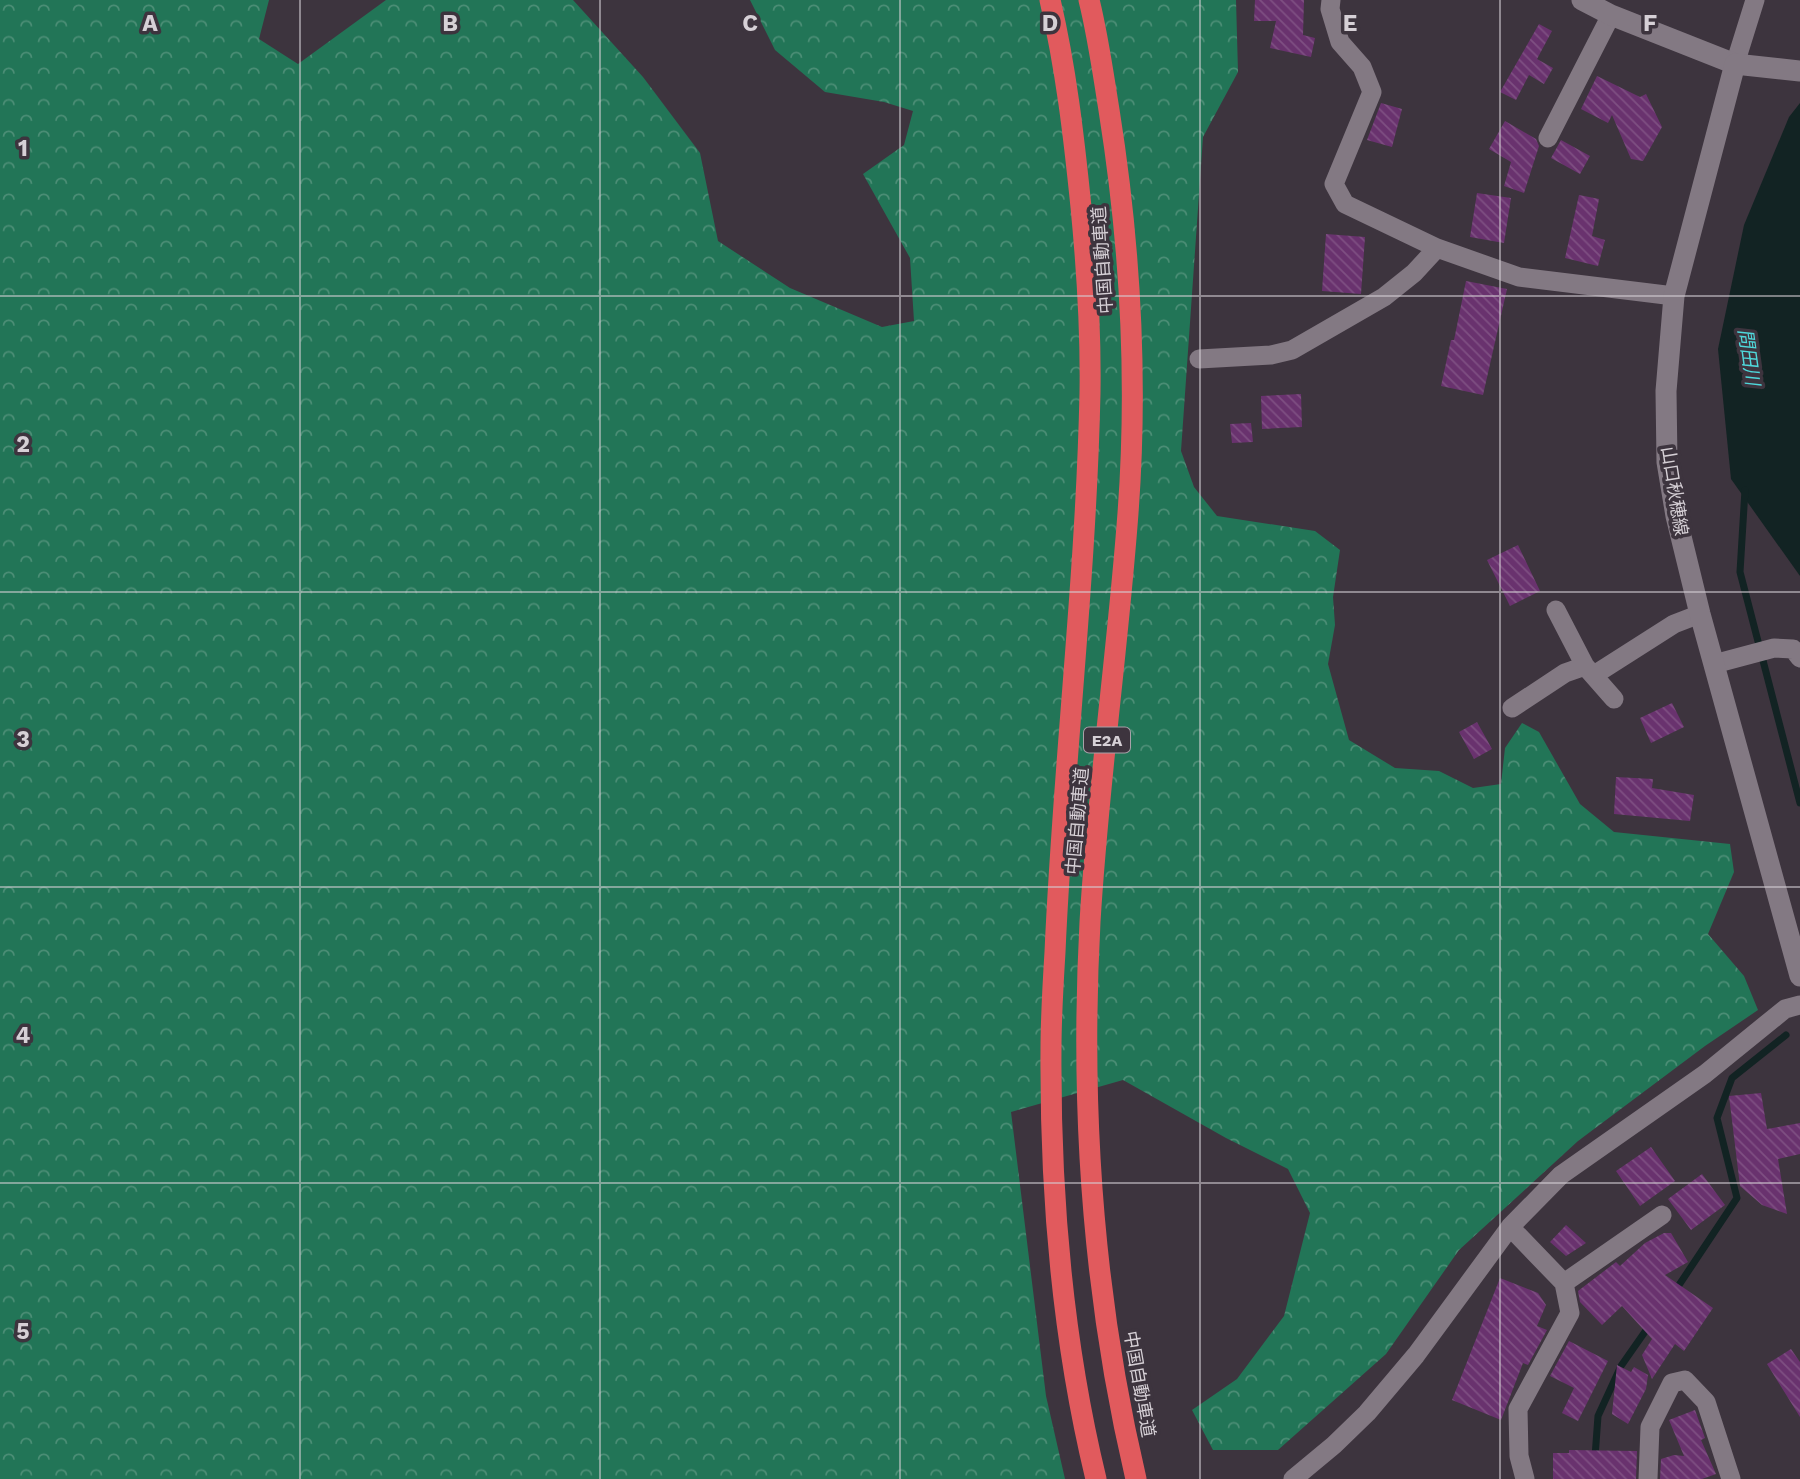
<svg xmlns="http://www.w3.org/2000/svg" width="1800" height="1479" font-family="'Work Sans','Noto Sans JP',sans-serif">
<defs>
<pattern id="forest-crowns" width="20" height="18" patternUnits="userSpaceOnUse" patternTransform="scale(1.75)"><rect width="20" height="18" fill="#227557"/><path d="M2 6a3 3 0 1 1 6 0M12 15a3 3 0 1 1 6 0" fill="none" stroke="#4c8e76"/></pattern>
<pattern id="building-back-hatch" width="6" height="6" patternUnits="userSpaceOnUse" patternTransform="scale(1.75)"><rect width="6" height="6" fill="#69326e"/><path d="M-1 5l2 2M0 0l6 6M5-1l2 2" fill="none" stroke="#7e4f82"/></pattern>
</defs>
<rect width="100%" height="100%" fill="#3d343e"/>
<path fill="url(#forest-crowns)" d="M0 0H269L259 39 298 64 386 0H573L643 77 700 153 718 241 790 288 882 327 914 321 910 258 863 174 904 145 913 111 884 102 825 92 775 50 750 0H1236L1238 72 1203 137 1181 451 1194 487 1217 516 1315 531 1340 550 1333 597 1335 625 1328 664 1349 740 1395 768 1439 771 1473 788 1501 784 1505 748 1522 723 1539 732 1580 804 1614 832 1730 844 1734 872 1708 934 1744 976 1758 1010 1705 1046 1578 1141 1459 1250 1386 1354 1278 1450H1213L1192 1410 1237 1379 1284 1316 1310 1213 1288 1169 1226 1138 1123 1080 1011 1112 1046 1396 1065 1479H0Z"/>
<path fill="#122323" d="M1800 103V576L1731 479 1718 349 1744 225 1789 117Z"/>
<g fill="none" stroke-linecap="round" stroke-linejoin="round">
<path stroke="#122323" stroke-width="7" d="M1745 490 1740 572 1800 803
M1675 1291 1737 1198 1717 1118 1732 1078 1786 1035
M1595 1457 1598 1416 1621 1366 1649 1326"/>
</g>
<path fill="url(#building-back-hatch)" d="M1255 0H1304L1303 35 1315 38 1311 57 1270 48 1276 21H1254Z
M1539 24 1552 31 1537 59 1553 68 1544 84 1529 75 1516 100 1500 92Z
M1597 76 1640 97 1646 94 1662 127 1643 161 1631 159 1612 115 1608 123 1581 109Z
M1381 103 1402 109 1392 147 1367 140Z
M1505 121 1536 139 1539 146 1524 193 1504 186 1511 162 1489 149Z
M1561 140 1590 156 1580 174 1551 158Z
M1477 193 1511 198 1504 243 1470 237Z
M1579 195 1599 199 1592 236 1605 240 1598 266 1565 258Z
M1326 234 1365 237 1361 294 1322 291Z
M1466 281 1507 289 1483 395 1441 386 1451 340H1454Z
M1301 394 1302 427 1262 429 1261 396Z
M1251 423 1253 442 1232 443 1230 424Z
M1518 545 1540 591 1510 606 1487 560Z
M1672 703 1684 727 1651 743 1640 718Z
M1477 722 1492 749 1474 759 1459 732Z
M1616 777 1653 779 1652 788 1694 795 1690 821 1614 814Z
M1761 1093 1767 1129 1800 1123V1154L1778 1159 1787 1214 1762 1205 1740 1186 1729 1096Z
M1651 1147 1675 1181 1640 1206 1616 1171Z
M1702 1174 1725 1205 1691 1230 1668 1199Z
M1566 1225 1586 1243 1566 1256 1550 1242Z
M1664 1233H1671L1688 1262 1665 1275 1713 1308 1684 1351 1675 1344 1652 1379 1642 1355 1652 1339 1622 1306 1602 1325 1580 1302 1578 1291 1616 1262 1620 1266 1645 1243Z
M1500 1278 1538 1293 1546 1305 1537 1326 1547 1330 1528 1365 1523 1363 1501 1420 1452 1400Z
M1569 1341 1608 1361 1578 1421 1562 1413 1574 1388 1550 1376Z
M1791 1349 1800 1362V1417L1767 1364Z
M1617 1365 1631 1372 1634 1367 1648 1375 1646 1389 1628 1424 1612 1414Z
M1695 1410 1705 1438 1701 1440 1716 1474 1702 1479H1660L1661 1459 1674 1455 1684 1456 1669 1420Z
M1569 1450 1637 1451 1636 1479H1553V1453H1569Z"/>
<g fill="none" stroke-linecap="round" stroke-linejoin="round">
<path stroke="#837983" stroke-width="19" d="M1735 64 1755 0
M1548 138 1611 15
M1437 248 1519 277 1674 296
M1199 359 1271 355 1292 350 1384 297 1414 273 1437 248 1345 204 1334 184 1372 92 1362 67 1340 42 1330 9 1331 0
M1556 610 1585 666 1614 699
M1714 664 1774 648 1793 649 1800 658
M1594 675 1674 624 1700 614
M1512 708 1565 673 1585 666
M1510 1227 1564 1283 1662 1215
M1293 1479 1334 1445 1367 1413 1416 1355 1510 1227 1561 1175 1705 1074 1785 1009 1800 1005
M1525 1479 1519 1456 1518 1409 1570 1313 1564 1283
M1648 1479 1650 1427 1672 1383 1685 1380 1706 1402 1731 1479"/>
<path stroke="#837983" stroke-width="21" d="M1582 0 1611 15 1735 64"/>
<path stroke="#837983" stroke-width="21" d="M1800 71 1735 64 1674 296 1666 391 1667 462 1676 516 1700 614 1800 976"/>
<path stroke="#e15a5d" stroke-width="21" d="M1050 0C1066 68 1074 138 1081 207 1087 269 1091 331 1090 393 1086 580 1063 766 1055 952 1053 984 1051 1017 1051 1049 1050 1193 1062 1339 1096 1479
M1089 0C1098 36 1103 73 1109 110 1130 242 1138 379 1128 513 1118 649 1098 785 1090 922 1080 1108 1093 1297 1136 1479"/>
</g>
<path fill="none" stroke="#d6d0d6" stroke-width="2" stroke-opacity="0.55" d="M300 0V1479M600 0V1479M900 0V1479M1200 0V1479M1500 0V1479M0 296H1800M0 592H1800M0 887H1800M0 1183H1800"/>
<g text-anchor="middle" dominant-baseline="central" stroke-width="7" stroke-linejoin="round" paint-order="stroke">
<rect fill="#3d343e" stroke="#a8a1a8" stroke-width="2" x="1084" y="727.5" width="46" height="25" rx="5"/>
<g font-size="16" font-weight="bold" fill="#d6d0d6">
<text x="1107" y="740">E2A</text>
</g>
<g font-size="18" fill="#d6d0d6" stroke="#3d343e">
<text transform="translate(1102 260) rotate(-94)">中国自動車道</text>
<text transform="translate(1675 491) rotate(81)">山口秋穂線</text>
<text transform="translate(1077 821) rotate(-85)">中国自動車道</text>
<text transform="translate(1140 1384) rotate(80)">中国自動車道</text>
</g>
<g font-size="19" font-style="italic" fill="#4fd8db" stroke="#3d343e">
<text transform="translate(1749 357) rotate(82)">問田川</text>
</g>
</g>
<g font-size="23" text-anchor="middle" font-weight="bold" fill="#d6d0d6" stroke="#3d343e" stroke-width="7" stroke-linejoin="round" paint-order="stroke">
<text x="150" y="31">A</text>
<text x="450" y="31">B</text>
<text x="750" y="31">C</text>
<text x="1050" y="31">D</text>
<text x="1350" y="31">E</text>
<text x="1650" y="31">F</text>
<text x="23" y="156">1</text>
<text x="23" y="452">2</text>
<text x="23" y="747">3</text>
<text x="23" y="1043">4</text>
<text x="23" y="1339">5</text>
</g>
</svg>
